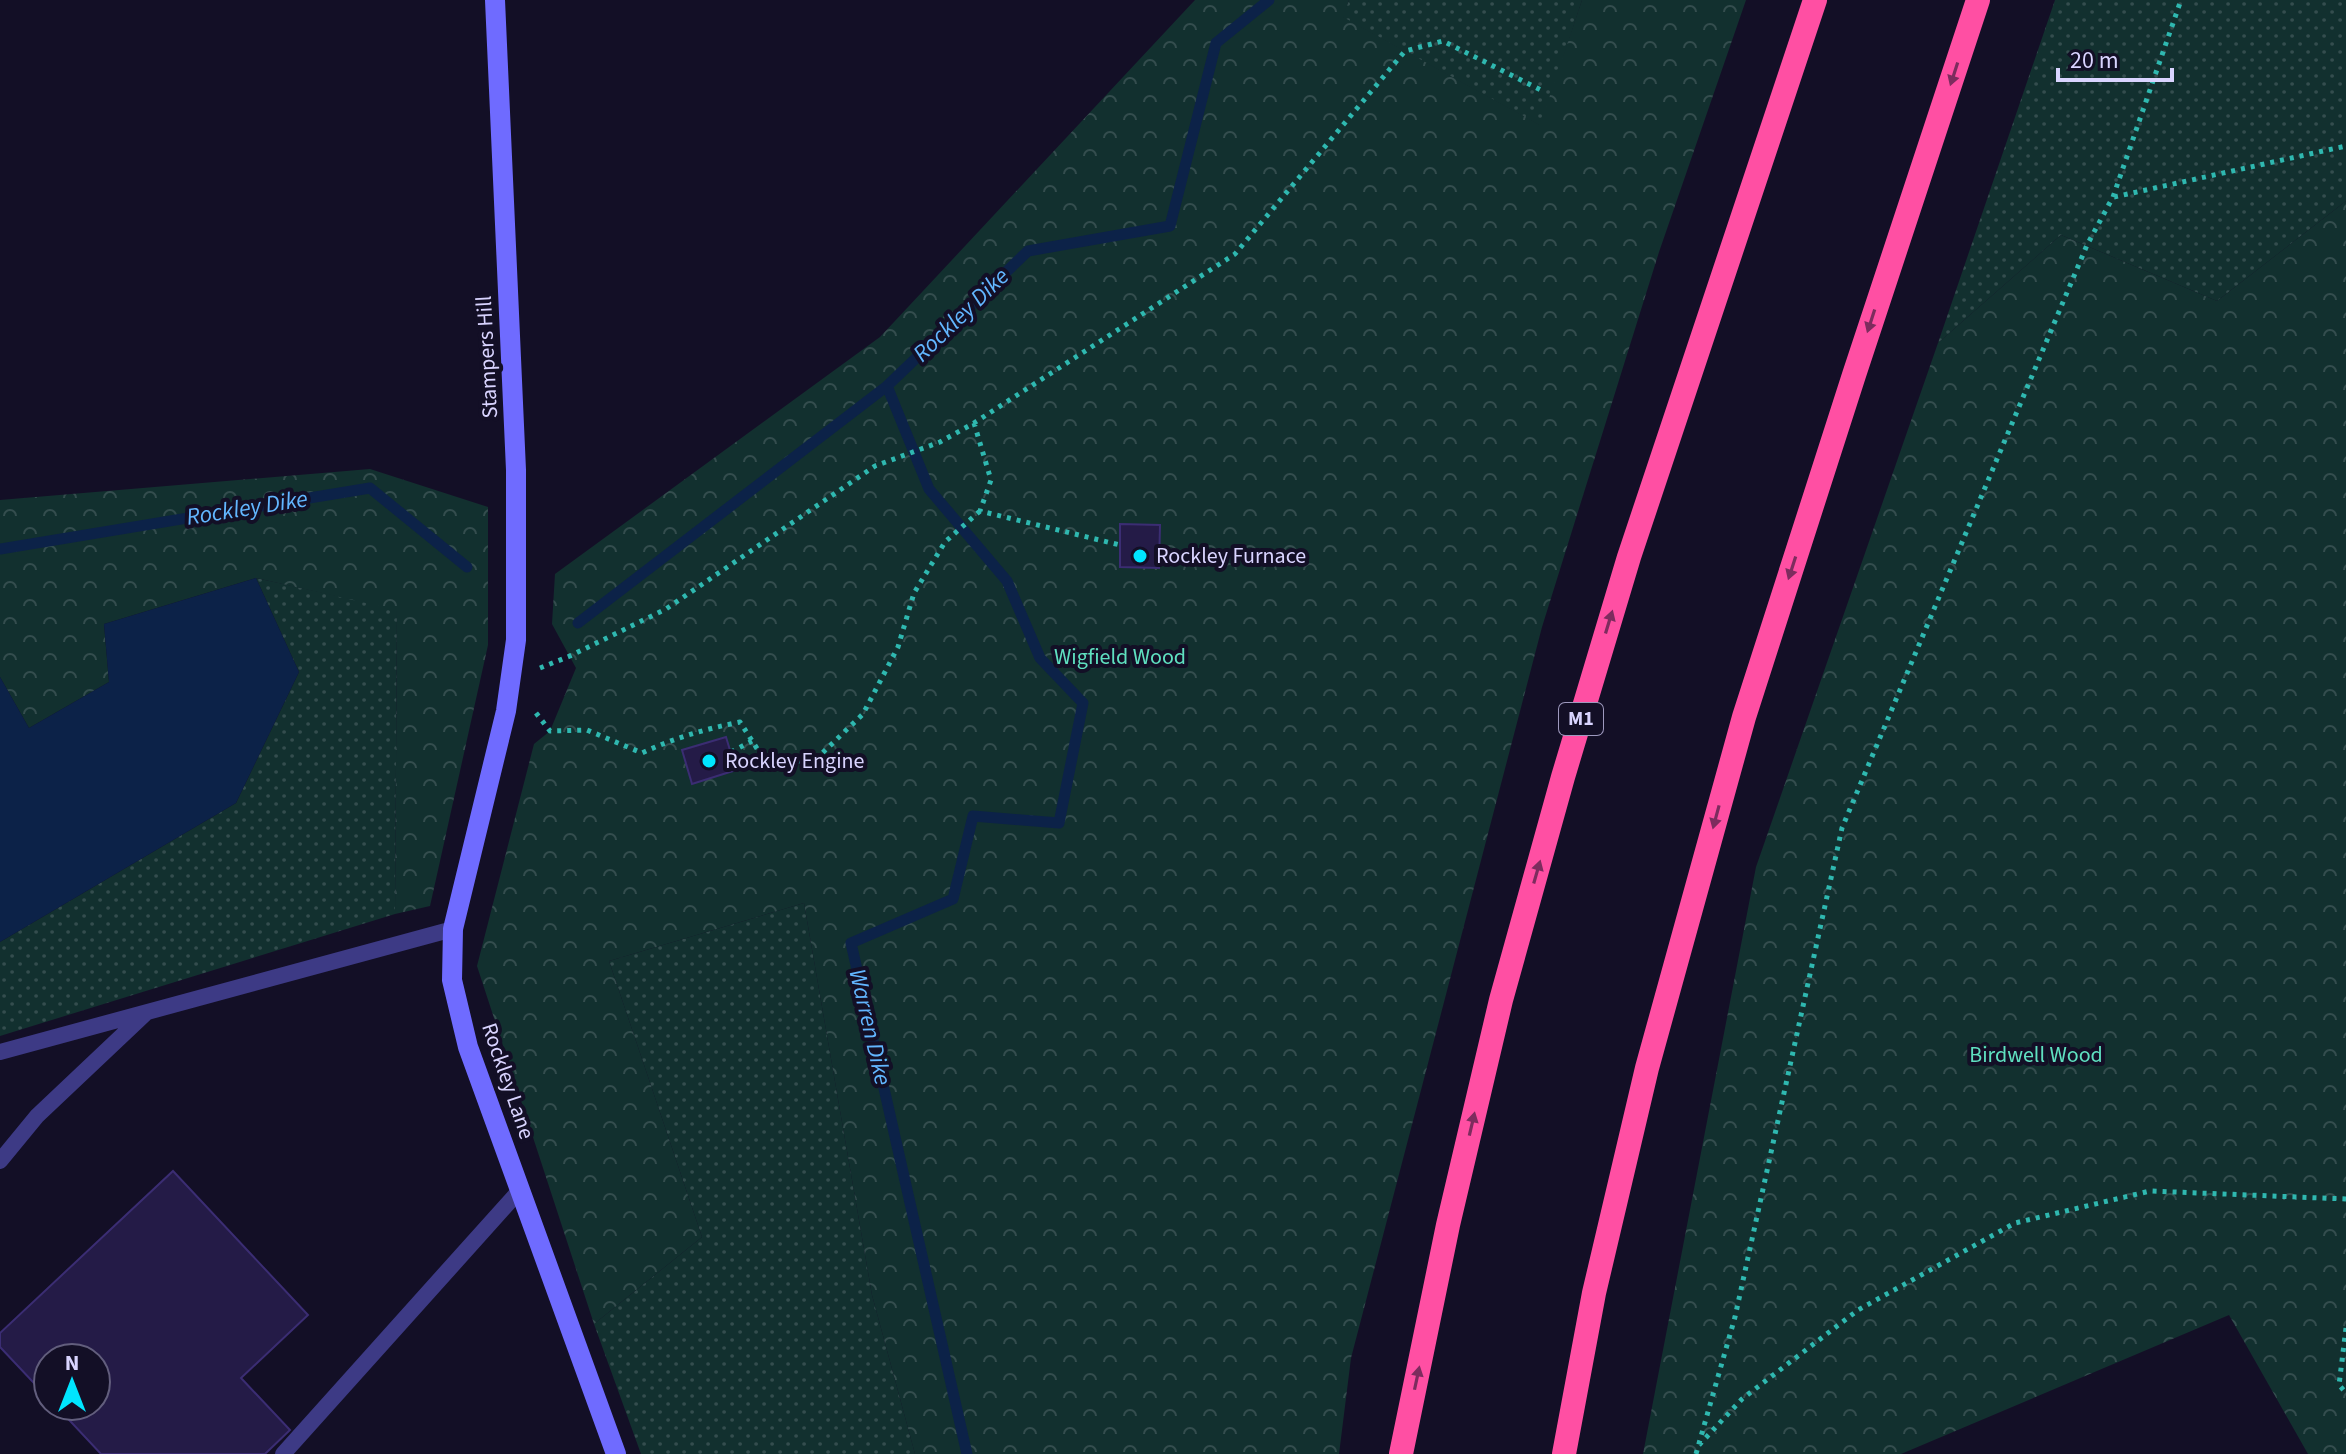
<svg xmlns="http://www.w3.org/2000/svg" width="2346" height="1454" font-family="'Source Sans 3',sans-serif">
<defs>
<pattern id="grass-dots" width="8" height="8" patternUnits="userSpaceOnUse" patternTransform="scale(2)"><rect width="8" height="8" fill="#12302f"/><path d="M2 2h.1M6 6h.1" fill="none" stroke="#344d4e" stroke-width="1.8" stroke-linecap="round"/></pattern>
<pattern id="forest-crowns" width="20" height="18" patternUnits="userSpaceOnUse" patternTransform="scale(2)"><rect width="20" height="18" fill="#12302f"/><path d="M2 6a3 3 0 1 1 6 0M12 15a3 3 0 1 1 6 0" fill="none" stroke="#344d4e"/></pattern>
</defs>
<rect width="100%" height="100%" fill="#130f26"/>
<path fill="url(#grass-dots)" d="M1349 0H1582L1541 126 1342 17Z
M2055 0H2346V201L2217 301 2061 235 1938 343Z
M256 578 397 609 395 914 0 1036V942L236 803 299 672Z
M804 903 872 1295 915 1454H641L594 1324 702 1237 609 961Z"/>
<path fill="url(#forest-crowns)" d="M1195 0H1349L1343 17 1540 125 1582 0H1746L1659 252 1542 627 1351 1358 1339 1454H915L872 1295 804 903 609 961 702 1237 594 1324 477 966 534 744 550 731 576 668 552 624 555 574 880 337Z
M2346 201V1454H2308L2229 1315 1901 1454H1643L1756 867 1938 343 2061 235 2217 301Z
M370 469 488 507V645L430 906 395 914 397 610 256 578 104 624 109 682 29 728 0 677V500Z"/>
<path fill="#0c2248" d="M256 578 299 672 236 803 0 942V677L29 728 109 682 104 624Z"/>
<g fill="none" stroke-linecap="round" stroke-linejoin="round">
<path stroke="#0c2248" stroke-width="11" d="M887 386 929 489 1007 581 1040 658 1083 703 1059 823 973 816 953 899 851 943 967 1454
M0 549 370 488 467 567
M578 623 887 386 1028 251 1170 226 1216 43 1269 0"/>
</g>
<path fill="#241b47" stroke="#3b2d73" stroke-width="2" d="M1120 524 1160 525 1159 568 1120 567Z
M726 737 736 770 692 784 682 750Z
M173 1171 308 1315 241 1378 290 1430 265 1454H101L56 1406H96V1358H48V1398L0 1347V1333Z"/>
<g fill="none" stroke-linecap="round" stroke-linejoin="round">
<path stroke="#2fb8b0" stroke-width="5" stroke-dasharray="4 6" stroke-linecap="butt" d="M2114 197 2346 146
M974 423 991 480 980 511 1120 545
M540 668 570 656 666 609 875 466 940 442 974 423 1235 254 1405 51 1443 41 1545 92
M536 713 550 731 587 730 642 753C674 738 705 729 740 722L765 761H814L863 714 898 647 914 593 945 542 980 511
M731 752 752 741
M2346 1328 2339 1385 2346 1393
M1699 1445 1742 1399 1858 1310 2015 1223 2150 1191 2346 1199
M1696 1454 1735 1317 1842 828 2087 245 2113 197 2181 0"/>
<path stroke="#3d3a85" stroke-width="16" d="M0 1052 453 929
M0 1161 37 1116 146 1013
M283 1454 520 1190"/>
<path stroke="#6f6bff" stroke-width="20" d="M495 0 516 470V640L506 711 453 929 452 980 468 1047 616 1454"/>
<path stroke="#ff4fa3" stroke-width="24" d="M1401 1454 1448 1225 1501 1000 1563 777 1629 557 1815 0
M1564 1454 1594 1293 1647 1068 1744 717 1854 375 1978 0"/>
</g>
<defs><path id="oneway-solid" d="M-6-.8H1V-3.2L6.5 0L1 3.2V.8H-6Z" transform="scale(2)"/></defs>
<g fill="#7d2c5e">
<use href="#oneway-solid" transform="translate(1954 74) rotate(108)"/>
<use href="#oneway-solid" transform="translate(1871 321) rotate(108)"/>
<use href="#oneway-solid" transform="translate(1792 568) rotate(108)"/>
<use href="#oneway-solid" transform="translate(1609 622) rotate(-73)"/>
<use href="#oneway-solid" transform="translate(1716 817) rotate(105)"/>
<use href="#oneway-solid" transform="translate(1537 872) rotate(-74)"/>
<use href="#oneway-solid" transform="translate(1472 1124) rotate(-77)"/>
<use href="#oneway-solid" transform="translate(1417 1378) rotate(-78)"/>
</g>
<g fill="#00e5ff" stroke="#130f26" stroke-width="3">
<circle cx="1140" cy="556" r="8"/>
<circle cx="709" cy="761" r="8"/>
</g>
<g text-anchor="middle" dominant-baseline="central" stroke-width="8" stroke-linejoin="round" paint-order="stroke">
<rect fill="#130f26" stroke="#9e99be" stroke-width="2" x="1559" y="703" width="44" height="32" rx="6"/>
<g font-size="20" font-weight="bold" fill="#d9d4ff">
<text x="1581" y="719">M1</text>
</g>
<g font-size="22" fill="#d9d4ff" stroke="#130f26">
<text transform="translate(487 357) rotate(-93)">Stampers Hill</text>
<text transform="translate(508 1081) rotate(71)">Rockley Lane</text>
</g>
<g font-size="22" fill="#d9d4ff" stroke="#130f26" text-anchor="start">
<text x="1156" y="556">Rockley Furnace</text>
<text x="725" y="761">Rockley Engine</text>
</g>
<g font-size="22" fill="#5fe0c0" stroke="#130f26">
<text x="1120" y="657">Wigfield Wood</text>
<text x="2036" y="1055">Birdwell Wood</text>
</g>
<g font-size="24" font-style="italic" fill="#62b6ff" stroke="#130f26">
<text transform="translate(961 315) rotate(-44)">Rockley Dike</text>
<text transform="translate(247 508) rotate(-9)">Rockley Dike</text>
<text transform="translate(870 1027) rotate(77)">Warren Dike</text>
</g>
</g>
<g transform="translate(72 1382)"><circle r="38" fill="#130f26" stroke="#625e7d" stroke-width="2"/>
<path d="M0-6L14 30L0 20L-14 30Z" fill="#00e5ff"/>
<text y="-12" font-size="22" font-weight="bold" text-anchor="middle" fill="#d9d4ff">N</text>
</g>
<path d="M2058 68v12h114v-12" fill="none" stroke="#d9d4ff" stroke-width="4"/>
<text x="2070" y="68" font-size="24" fill="#d9d4ff" stroke="#130f26" stroke-width="6" paint-order="stroke">20 m</text>
</svg>
